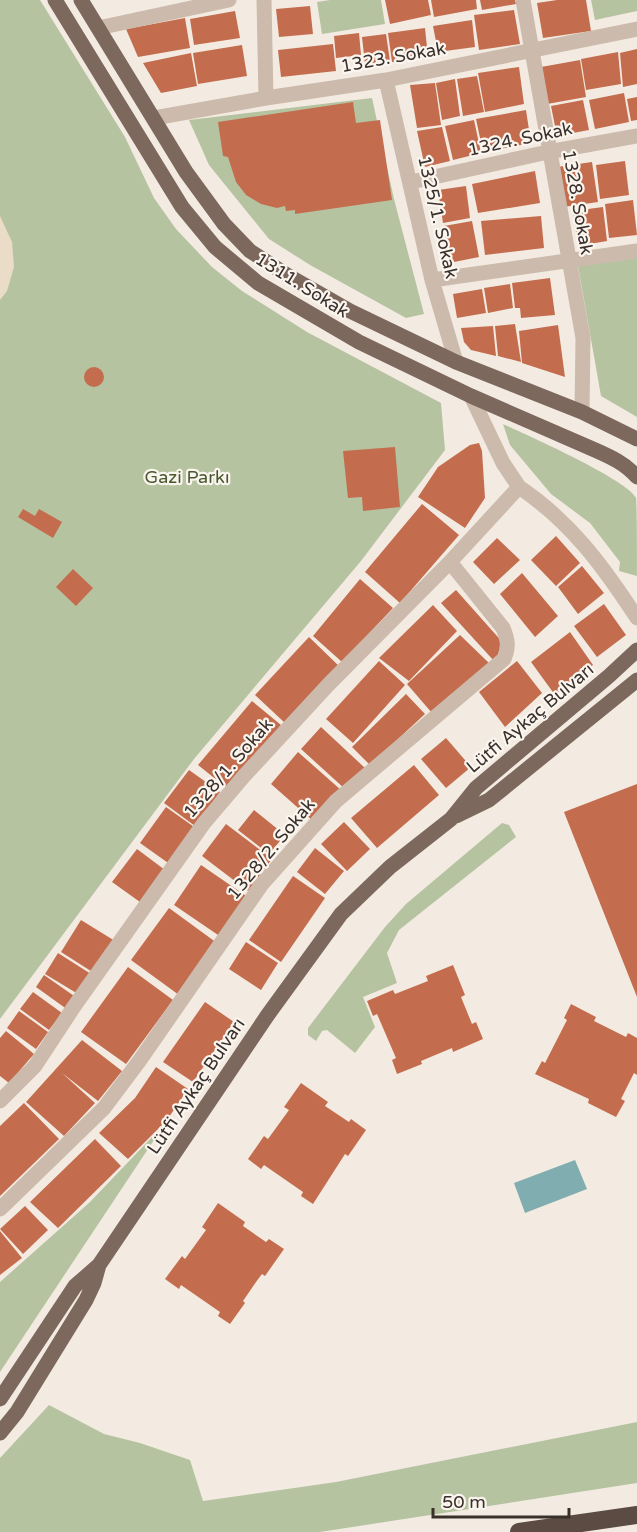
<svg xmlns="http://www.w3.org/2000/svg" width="637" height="1532" font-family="'Varela Round',sans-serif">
<rect width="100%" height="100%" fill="#f3ebe1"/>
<path fill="#b6c3a1" d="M0 0H40L125 137 154 198 176 229 212 267 242 291 307 332 441 403 445 450 361 561 194 759 0 1019Z
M330 0H381L385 24 322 34 317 2Z
M591 0H637V11L595 20Z
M372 98 394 199 424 314 406 318 310 265 269 239 209 165 189 120Z
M637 258V417L601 396 578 266Z
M503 424C527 435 628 480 636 498 637 507 637 563 637 576L619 571 620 562 590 523 551 494 510 445Z
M502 823 509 825 516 837 399 930 387 953 397 983 363 997 375 1027 355 1053 327 1030 322 1031 316 1041 308 1035V1028L385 927 406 904Z
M153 1136 156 1137 0 1372V1282L90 1202Z
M49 1405 104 1434 140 1443 190 1460 203 1501 336 1482 637 1422V1483L320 1532H0V1458Z"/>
<path fill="#ebdcc8" d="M0 216 12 242 14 267 7 291 0 300Z"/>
<path fill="#80adb0" d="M575 1160 587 1189 525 1213 514 1183Z"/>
<path fill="#c46d4e" d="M385 0H428L431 15 390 24Z
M431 0H476L477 9 434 17Z
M480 0H515L516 4 482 10Z
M557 0H586L591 31 543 38 537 3Z
M310 6 313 34 279 37 276 9Z
M514 10 520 44 479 50 474 15Z
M235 11 240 38 194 45 190 19Z
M185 18 190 48 138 57 126 29Z
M472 20 475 47 438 52 433 26Z
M425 28 428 57 392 62 388 33Z
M359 33 361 55 336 58 334 36Z
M386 34 390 61 365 64 362 37Z
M333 44 336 71 281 77 278 50Z
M242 45 247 76 198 84 193 53Z
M637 49V84L623 87 620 53Z
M618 52 621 84 586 90 581 59Z
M191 53 197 86 161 93 143 63Z
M580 60 586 97 547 104 541 67Z
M519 67 524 104 485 112 478 73Z
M477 76 484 112 463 116 457 79Z
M455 79 460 116 442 120 436 83Z
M435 83 441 125 417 128 410 85Z
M624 93 629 122 595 129 589 100Z
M637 97V120L631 121 627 99Z
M583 100 589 130 557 136 551 106Z
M353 102 356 123 380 120 392 200 295 214V210L286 211 285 206 277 208 261 204 246 195 236 182 228 157 223 156 218 122Z
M526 110 531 143 483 152 476 119Z
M474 120 481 153 453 160 445 126Z
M442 127 450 161 425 167 417 131Z
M625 161 629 195 600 199 596 165Z
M592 162 598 202 563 207 557 167Z
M535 171 540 203 478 213 472 184Z
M466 186 470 218 443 223 438 190Z
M633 200 637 235 609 238 605 204Z
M603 207 607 241 578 246 573 211Z
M541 216 544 248 485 255 481 221Z
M472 221 479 257 449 263 444 226Z
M550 278 555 315 521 318 520 308H515L512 283Z
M510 284 513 308 488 313 484 288Z
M482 289 486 313 457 318 453 294Z
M515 324 521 362 498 356 495 326Z
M558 325 565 377 522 363 519 331Z
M493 326 496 356 471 350 464 342 461 328Z
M84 377a10 10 0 1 1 20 0a10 10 0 1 1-20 0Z
M479 443 482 451 485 498 465 528 418 497 438 467 470 445Z
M395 447 400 507 363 511 362 497 348 498 343 451Z
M422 504 459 535 400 603 365 572Z
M23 509 35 516 39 509 62 522 53 538 18 517Z
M556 536 580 563 556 586 531 560Z
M497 538 520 560 494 584 473 562Z
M582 566 604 593 578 614 558 587Z
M73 569 93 588 76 606 56 587Z
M522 573 558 616 535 637 500 594Z
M360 579 393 608 342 662 313 636Z
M456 590 505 645 495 662 441 603Z
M604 604 626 635 597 657 574 626Z
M433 605 457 631 409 681 379 658Z
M570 632 593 665 555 695 531 662Z
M460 635 490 664 432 713 407 684Z
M309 637 339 666 285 723 255 695Z
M379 661 405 685 353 743 326 719Z
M517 661 542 693 505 727 479 692Z
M406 694 425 714 370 765 352 747Z
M252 701 281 725 228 789 198 765Z
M321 727 365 768 345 789 301 749Z
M446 738 471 767 446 788 421 759Z
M298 752 341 790 313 821 271 784Z
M414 765 439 795 377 848 351 818Z
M189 770 220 792 195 826 164 803Z
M637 784V997L564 812Z
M166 807 197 829 171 865 140 843Z
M254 810 285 835 269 854 238 830Z
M344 822 370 849 347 871 321 844Z
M226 824 272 859 248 891 202 856Z
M315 848 344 871 325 894 297 872Z
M137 849 165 870 140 902 112 882Z
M201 865 249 898 221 937 174 905Z
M293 876 325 898 281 962 249 940Z
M169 908 217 943 179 995 131 960Z
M81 920 115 941 94 973 61 952Z
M246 942 278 963 261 990 229 969Z
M58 953 91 974 78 994 45 974Z
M453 965 465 995 461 997 472 1024 476 1022 483 1039 453 1052 452 1048 421 1061 422 1064 397 1074 392 1060 396 1058 377 1014 373 1016 367 1001 393 990 395 994 428 981 426 976Z
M128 967 173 1000 126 1064 81 1032Z
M44 975 77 998 68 1010 36 987Z
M33 992 62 1013 49 1030 20 1009Z
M205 1002 234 1022 193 1082 163 1062Z
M571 1004 596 1017 594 1021 626 1037 628 1033 637 1038V1075L634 1073 621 1099 625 1101 616 1117 588 1103 589 1099 535 1074 542 1061 545 1063 567 1020 564 1018Z
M19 1011 48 1032 36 1049 7 1028Z
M6 1031 34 1054 9 1083 0 1076V1038Z
M82 1040 122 1071 98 1101 62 1073 95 1103 64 1136 26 1102Z
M156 1067 188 1089 167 1120 128 1159 99 1133 135 1098Z
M301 1083 328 1102 325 1106 349 1122 351 1119 366 1130 348 1156 345 1154 313 1204 301 1196 303 1192 264 1165 261 1169 248 1159 264 1136 268 1139 289 1110 284 1107Z
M24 1103 59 1139 0 1196V1126Z
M95 1139 121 1166 58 1228 30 1202Z
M218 1203 245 1222 243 1226 266 1242 269 1239 284 1249 265 1276 262 1274 256 1282 243 1301 245 1303 230 1324 218 1316 220 1312 181 1285 179 1289 165 1279 182 1256 185 1259 206 1230 202 1227Z
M25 1206 48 1230 23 1254 0 1229Z
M0 1231 22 1258 0 1275Z"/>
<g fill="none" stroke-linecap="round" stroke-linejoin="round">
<path stroke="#ccbbac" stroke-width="15" d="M264 0 266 98
M523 0 583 338 582 412
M98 28 229 0
M386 80 432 280 456 362
M154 118 266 98 386 80 637 29
M411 182 548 152 637 136
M432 280 637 251
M471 396 503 463 519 487
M0 1101 35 1066 73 1008 204 823 244 776 329 684 450 562 519 487C571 522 603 566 637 618
M0 1209 104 1108 140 1060 262 884 336 801 504 659C509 647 508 640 503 628L450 562"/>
<path stroke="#7c685d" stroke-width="15" d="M55 0 182 207 215 247 258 283 359 342 471 396 595 450C611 457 626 464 637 477
M81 0 186 172 224 224 250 251 287 275 350 311 456 362 582 412 637 439
M456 816 489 800 637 680
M0 1399 75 1286 99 1265 267 1016 341 914 390 867 451 819 476 788 609 676 637 650
M0 1433 17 1412 86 1300 94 1283 99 1265"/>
<path stroke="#5b4b42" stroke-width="18" d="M519 1532 637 1515"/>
</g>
<g text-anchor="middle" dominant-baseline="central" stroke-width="4.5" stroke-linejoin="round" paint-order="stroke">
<g font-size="18" fill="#3a302b" stroke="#faf5ee">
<text transform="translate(393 57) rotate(-10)">1323. Sokak</text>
<text transform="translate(520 139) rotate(-12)">1324. Sokak</text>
<text transform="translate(578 202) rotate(80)">1328. Sokak</text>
<text transform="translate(438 217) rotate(77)">1325/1. Sokak</text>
<text transform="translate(302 285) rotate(32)">1311. Sokak</text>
<text transform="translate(530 718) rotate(-40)">Lütfi Aykaç Bulvarı</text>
<text transform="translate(228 768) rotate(-49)">1328/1. Sokak</text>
<text transform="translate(271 849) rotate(-50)">1328/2. Sokak</text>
<text transform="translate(196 1086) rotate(-56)">Lütfi Aykaç Bulvarı</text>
</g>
<g font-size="18" fill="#48582f" stroke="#faf5ee">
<text x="187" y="477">Gazi Parkı</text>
</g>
</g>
<path d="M433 1508v9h136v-9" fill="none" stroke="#3a302b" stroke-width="3"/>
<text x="442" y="1508" font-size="18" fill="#3a302b" stroke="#faf5ee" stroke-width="4.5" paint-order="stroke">50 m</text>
</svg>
